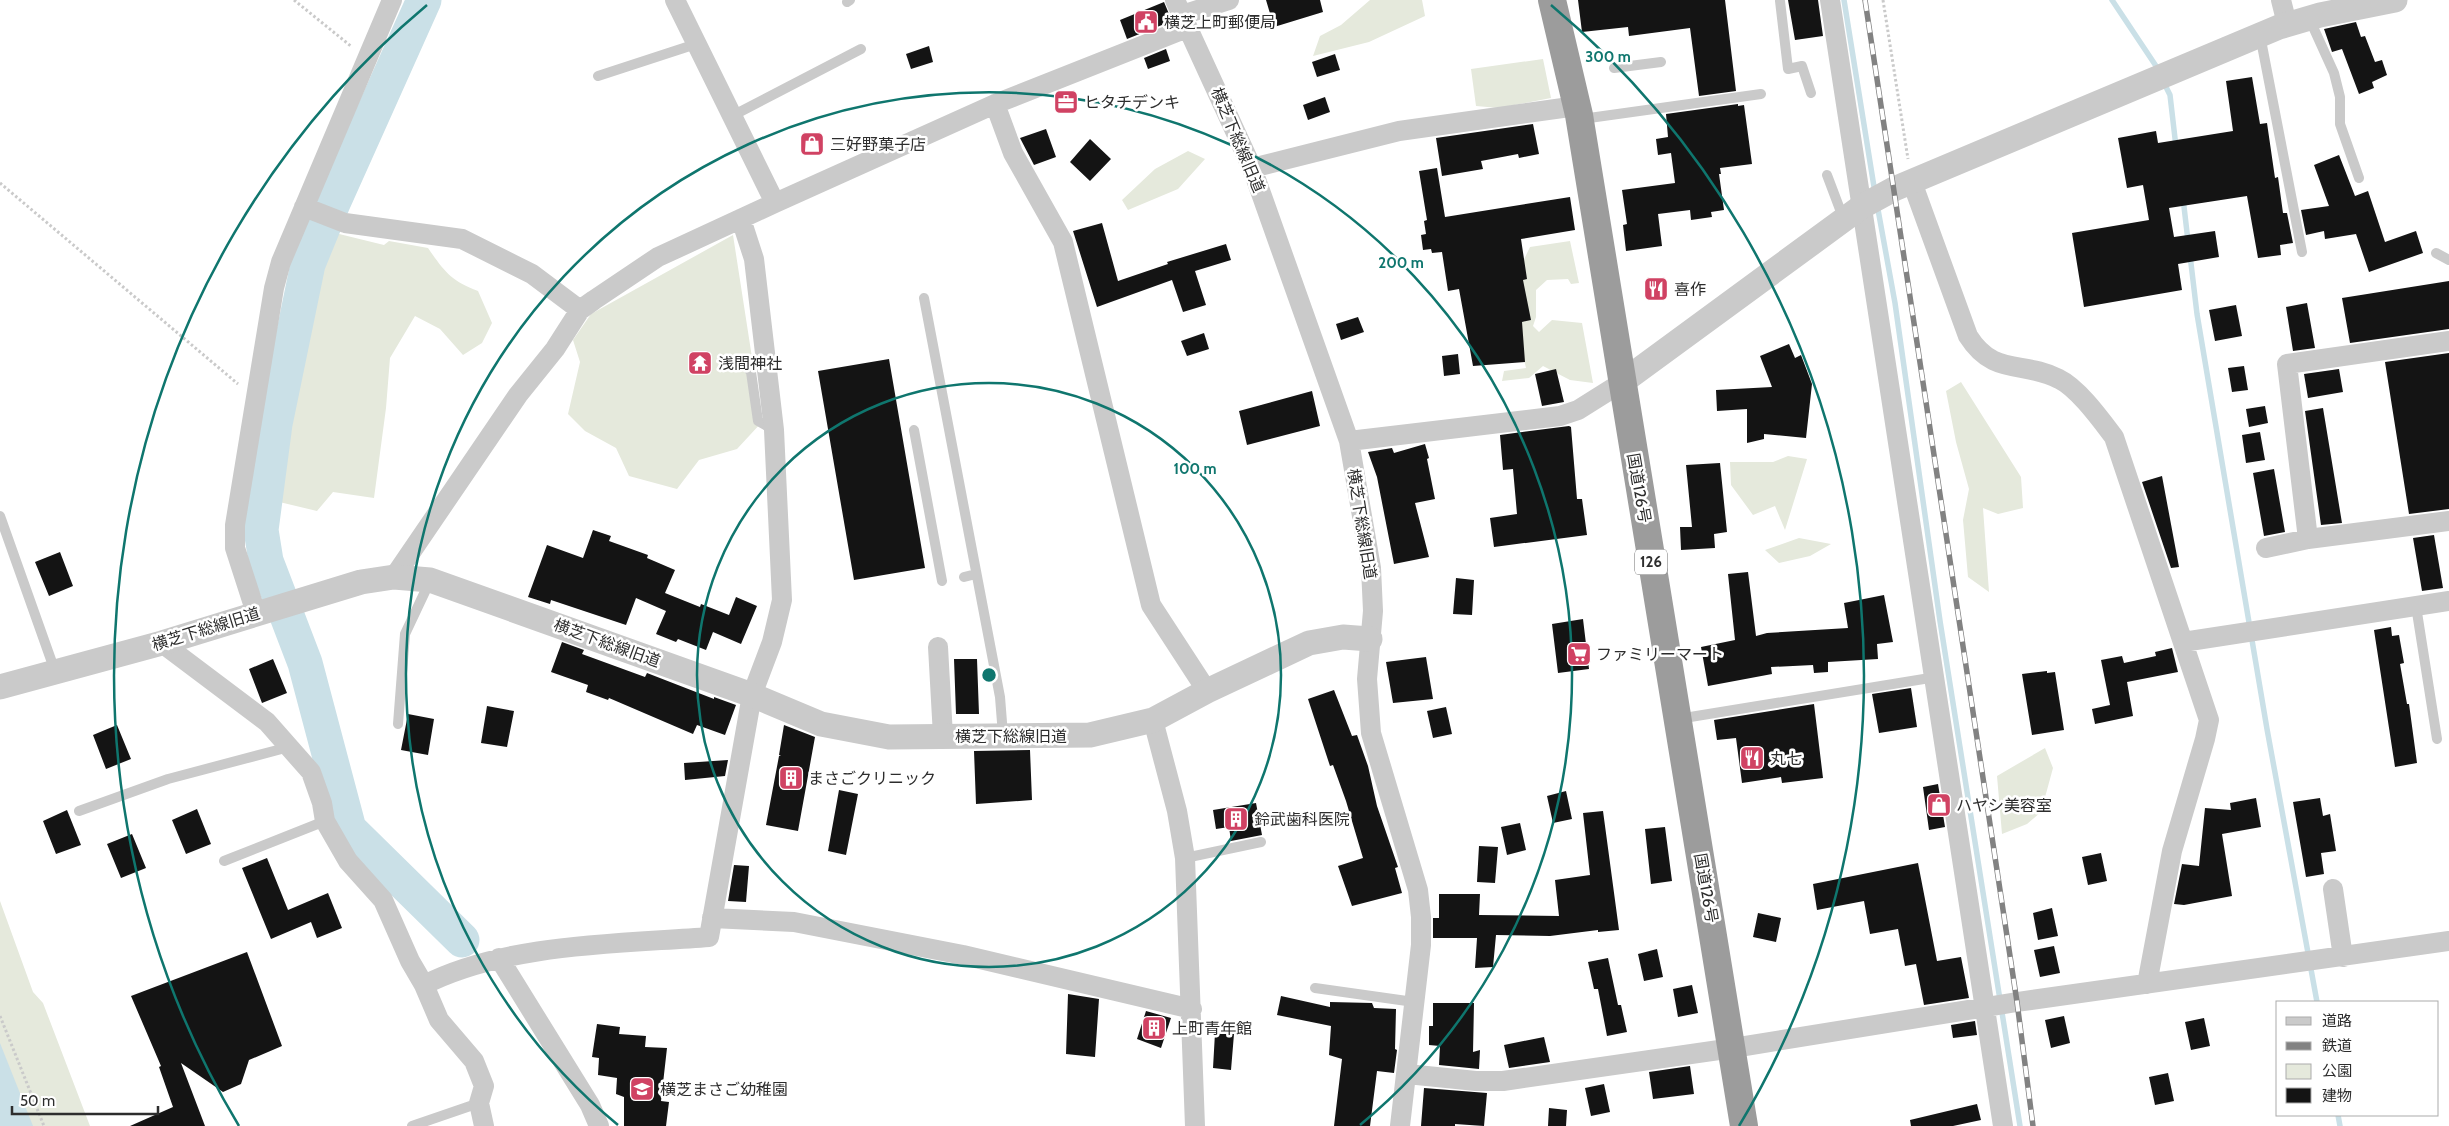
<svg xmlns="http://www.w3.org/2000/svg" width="2449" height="1126" font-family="Cabin,'Noto Sans JP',sans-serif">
<rect width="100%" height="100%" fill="#fff"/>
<path fill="#e5e9dc" d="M1370 0H1422L1425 16 1369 42 1313 56 1320 36 1341 25Z
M1543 59 1551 98 1499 108 1476 106 1471 69Z
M1188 151 1205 159 1178 189 1128 210 1122 200 1155 169Z
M331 232 384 245 389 241 428 248C444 271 451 281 478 291L492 323 482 343 463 355 440 329 415 316 390 358 386 408 374 498 333 492 317 511 271 500 316 269Z
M733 235 762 422 737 449 699 460 677 489 629 476 616 448 585 431 568 414 580 362 573 340 591 314Z
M1570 241 1579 283 1571 284 1568 279 1547 280 1536 290V317L1533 326 1539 332 1552 320 1582 323 1593 383 1570 380 1543 366 1529 378 1502 381 1504 371 1526 368 1517 331V274L1530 247Z
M1961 382 2021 477 2023 508 1998 514 1983 508 1989 592 1968 577 1963 520 1969 489 1956 442 1946 391Z
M1788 456 1807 459 1785 530 1775 506 1753 515 1731 485 1730 462H1773Z
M1799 538 1831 544 1810 556 1779 563 1765 550Z
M2045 748 2053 768 2041 812 2027 824 2002 834 1997 776Z
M0 901 33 992 43 1003 90 1126H0Z"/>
<path fill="#cae0e7" d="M0 1043 33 1126H0Z"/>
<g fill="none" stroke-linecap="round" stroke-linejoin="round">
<path stroke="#cae0e7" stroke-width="5.5" d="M1844 0 1875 193
M2112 0 2160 72
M2164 83 2170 95 2176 147
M2183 198 2188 241
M1877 204 1895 303 1940 621 2020 1126
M2190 255 2197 314 2267 729 2317 1002
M2338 1115 2340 1126"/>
<path stroke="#cae0e7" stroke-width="35" d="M424 0 333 203 308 264 275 424 261 530 266 561 305 663 349 829 462 940"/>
</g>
<path fill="#141414" d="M1266 0H1320L1323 12 1274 27Z
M1578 0H1725L1736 91 1699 96 1690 28 1629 36 1628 27 1582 32Z
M1788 0H1818L1823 36 1795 40Z
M1164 2 1172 21 1127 39 1120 20Z
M2356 22 2361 37 2365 36 2375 62 2382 60 2387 75 2372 82 2374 88 2359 94 2342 49 2332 52 2324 29Z
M929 46 933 62 911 69 906 54Z
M1166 49 1170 61 1148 69 1144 58Z
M1335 54 1340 70 1317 77 1312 62Z
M2252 77 2260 124 2267 123 2275 178 2278 177 2283 213H2287L2293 243 2280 245 2281 255 2258 258 2247 196 2169 208 2174 237 2215 231 2219 257 2178 264 2182 290 2084 307 2072 233 2149 220 2143 185 2127 188 2118 138 2156 131 2158 143 2233 131 2226 81Z
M1325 97 1330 112 1308 120 1303 105Z
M1738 104V106L1744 105 1752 164 1720 168 1721 174H1719L1724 210 1711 212 1712 217 1691 220 1690 210 1658 214 1662 246 1626 251 1623 225 1627 224 1622 190 1675 183 1671 153 1658 155 1656 139 1668 137 1666 114Z
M1533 124 1539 154 1519 158 1518 154 1481 161 1483 169 1442 176 1436 138Z
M1046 129 1056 157 1034 165 1020 138Z
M1090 139 1111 159 1090 181 1070 162Z
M2339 155 2355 196 2368 191 2385 242 2416 231 2423 253 2369 272 2356 234 2325 239 2324 231 2306 235 2301 210 2329 206 2314 165Z
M1437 168 1445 217 1570 197 1575 230 1521 239 1527 279 1523 280 1531 320 1522 322 1525 362 1473 366 1459 289 1448 291 1442 252 1432 253 1431 249 1423 250 1421 235 1426 234 1424 221 1427 220 1419 171Z
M1102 223 1118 281 1168 264 1167 262 1226 244 1231 260 1195 271 1206 305 1183 312 1172 280 1097 307 1073 231Z
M2449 281V329L2350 343 2342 298Z
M2307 303 2315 348 2293 351 2286 307Z
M2236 305 2242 336 2215 341 2209 310Z
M1358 317 1364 332 1341 340 1336 324Z
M1204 333 1209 349 1187 356 1181 341Z
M1789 344 1795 358 1801 355 1812 384 1806 438 1764 434V439L1747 443V409L1717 411 1716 390 1772 387 1760 356Z
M2449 353V509L2409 514 2385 362Z
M1458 354 1460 374 1444 376 1442 356Z
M889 359 925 568 854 580 818 371Z
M2244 366 2248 390 2232 392 2228 368Z
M1556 369 1564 402 1542 406 1535 374Z
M2339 369 2343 392 2308 398 2304 374Z
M1312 391 1320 426 1247 445 1239 411Z
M2265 406 2268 423 2249 427 2246 409Z
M2323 408 2342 523 2321 525 2305 411Z
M1569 426 1571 427 1577 499H1582L1587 535 1494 547 1490 518 1517 514 1513 469 1503 470 1500 435Z
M2260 432 2265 460 2246 463 2242 435Z
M1425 444 1429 458 1427 459 1435 499 1415 503 1429 557 1394 564 1377 477 1368 452 1392 448 1394 453Z
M1720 463 1727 532 1714 534 1715 548 1681 550 1680 527H1692L1686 465Z
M2274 469 2285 532 2264 536 2253 473Z
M2162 476 2179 567 2171 568 2142 482Z
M593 530 611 536 609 541 648 555 647 558 675 570 665 593 700 607 701 604 729 615 736 597 757 606 741 644 713 632 706 650 678 639 676 642 656 634 666 611 636 598 626 625 551 600 550 604 528 597 547 545 583 558Z
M2434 535 2443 588 2422 591 2413 538Z
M60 552 73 586 49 596 35 562Z
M1748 572 1756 636 1767 633 1848 628 1844 603 1884 595 1893 642 1877 644 1878 659 1828 662V672L1814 673 1813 665 1771 667 1772 674 1708 686 1701 647 1735 640 1728 574Z
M1456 578 1474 580 1472 615 1453 614Z
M1583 619 1589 669 1558 673 1552 624Z
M2391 627 2392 636 2399 635 2404 663 2400 664 2407 704H2409L2417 763 2395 767 2374 630Z
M562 642 584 650 582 654 645 677 647 673 714 699V697L736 705 725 735 697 725 693 734 609 698 608 700 586 692 588 685 551 672Z
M2172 648 2178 672 2127 682 2133 716 2095 724 2092 709 2110 705 2101 660 2122 656 2124 663 2156 656 2155 652Z
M1426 657 1433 699 1393 703 1386 662Z
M273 659 287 693 262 703 249 669Z
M954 659H977L979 714H956Z
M2047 671V673L2055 672 2064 730 2032 735 2022 674Z
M1911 688 1917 727 1879 733 1872 694Z
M1334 690 1352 736 1357 735 1368 766 1377 806 1398 867 1395 868 1402 893 1352 906 1338 866 1363 858 1346 801 1333 765 1330 766 1308 699Z
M1814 704 1823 778 1782 783 1781 777 1742 783 1736 738 1717 740 1714 720Z
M487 706 514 711 507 747 481 743Z
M1446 707 1452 734 1433 738 1427 711Z
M408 714 434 719 428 755 401 750Z
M117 725 131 759 106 769 93 735Z
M784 725 815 737 798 831 766 825 779 756 781 755H779Z
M1030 750 1032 800 976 804 974 751Z
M728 760 725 776 685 780 684 763Z
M1938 784 1945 827 1929 830 1923 787Z
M839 790 858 794 846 855 828 851Z
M1566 791 1572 819 1553 823 1547 796Z
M2256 798 2261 827 2222 834 2232 896 2184 905 2174 904 2182 864 2199 866 2205 808 2231 810 2230 803Z
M2320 798 2323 816 2330 814 2336 851 2321 853 2324 874 2306 877 2293 802Z
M1256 803 1262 835 1231 841 1229 827 1216 829 1213 810Z
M197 809 211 844 186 854 172 820Z
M67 810 81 845 56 854 43 821Z
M1603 811 1619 930 1598 932V930L1550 936 1496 935 1493 967 1475 968 1477 938H1433V918H1439V894H1480L1479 915 1559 916 1555 880 1590 875 1583 813Z
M1520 823 1526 850 1507 855 1501 827Z
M1665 827 1672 881 1651 884 1645 829Z
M132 834 146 868 121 878 107 844Z
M1479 846 1498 847 1495 883 1477 882Z
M2101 853 2107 881 2088 885 2082 857Z
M267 858 288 910 328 893 342 928 317 938 311 922 271 939 242 868Z
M1918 863 1937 961 1961 957 1969 998 1924 1005 1916 964 1905 966 1898 929 1870 934 1864 901 1817 910 1813 884Z
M734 865 749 866 746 902 728 901Z
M2052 908 2058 936 2038 940 2033 913Z
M1758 913 1781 918 1776 942 1753 937Z
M2054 946 2060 973 2040 977 2034 950Z
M1657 949 1663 977 1644 981 1638 954Z
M247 952 282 1046 249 1060 241 1084 223 1092 181 1063 205 1126H130L173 1107 159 1067 161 1066 131 996Z
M1608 958 1618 1005H1621L1627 1032 1607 1036 1598 989H1594L1588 962Z
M1692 985 1698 1013 1678 1017 1673 989Z
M1068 994 1099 999 1095 1057 1066 1054Z
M1281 996 1330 1007V1002L1372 1003 1374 1008 1396 1009 1395 1049 1397 1050 1394 1073 1377 1071 1370 1126H1334L1342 1059 1329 1055 1331 1026 1277 1015Z
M1433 1003H1474L1473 1052 1480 1050 1479 1069 1439 1065 1440 1046 1429 1045V1026H1433Z
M1146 1011 1171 1018 1161 1048 1137 1039Z
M2064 1016 2070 1043 2051 1048 2045 1020Z
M2204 1018 2210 1046 2191 1050 2185 1022Z
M1975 1021 1977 1035 1953 1038 1951 1025Z
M597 1024 620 1027 619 1034 646 1036 645 1047 667 1048 661 1101 669 1102 666 1126H624V1097L616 1094 617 1078 598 1075 599 1058 592 1057Z
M1215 1033 1234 1034 1231 1070 1213 1068Z
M1544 1037 1550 1062 1509 1068 1504 1045Z
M1690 1066 1694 1094 1653 1099 1649 1072Z
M2168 1073 2174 1101 2155 1105 2149 1077Z
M1604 1084 1610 1112 1591 1116 1585 1088Z
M1424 1088 1487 1093 1484 1126 1455 1124V1126H1421Z
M1977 1104 1981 1120 1953 1126H1911L1910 1120Z
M1549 1108 1567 1110 1566 1126H1548Z"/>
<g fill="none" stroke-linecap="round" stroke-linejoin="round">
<path stroke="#cacaca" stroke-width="3" stroke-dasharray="2.5 2.5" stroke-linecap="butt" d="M294 0 352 47
M1883 0 1908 159
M0 183 238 384
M0 1016 44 1126"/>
<path stroke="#cacaca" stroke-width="10" d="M1780 1 1788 69 1802 66 1811 93
M847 2 850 0
M2309 18 2334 73 2340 97V124L2359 178
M2260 35 2302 252
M1614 68 1661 62
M598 76 696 44
M732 116 861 49
M1582 119 1761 94
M1827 175 1844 220
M2436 253 2449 260
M924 298 1000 697 1003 735
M742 362 751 372 758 421 774 430
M914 430 942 581
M0 516 55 671
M964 577 976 574
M2416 606 2437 739
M1678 719 1936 677
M398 724 405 634 430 581
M79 811 168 779 289 747
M1185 858 1261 842
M224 861 325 821
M1315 988 1414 1002
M412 1126 479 1103"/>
<path stroke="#cacaca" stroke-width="20" d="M675 0 775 203
M1175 0 1252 168 1349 441 1371 568 1373 611 1367 679 1371 733 1418 890 1421 917V945L1400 1126
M1830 0 2003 1126
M2281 0 2287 24
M1182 15 1229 0
M995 104 1013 153 1063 242 1151 605 1207 691
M1252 168 1399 131 1577 106
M1912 182 1968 336C1994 377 2022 360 2059 379 2078 388 2101 420 2114 437L2209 720 2205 739 2172 851 2147 984
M304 207 345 223 462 239 532 274 580 310
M1349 441 1560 416 1578 410 1621 383
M2308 539 2287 364 2449 341
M2266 548 2308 539 2449 521
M394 577 518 395 555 349 580 310 594 300 658 257 775 203 995 104 1187 28
M256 613 235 548V525L274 288 281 262 392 0
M2183 642 2449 601
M162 643 267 722 311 772 322 803 325 821 348 861 383 900 410 961 424 985 439 1020 474 1061 484 1086 479 1103 484 1126
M938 647 943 736
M1153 720 1177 811 1185 858 1195 1126
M2333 889 2343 957
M712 918 794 922 963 955 1192 1009
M499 958 590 1105 599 1126
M424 985C507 943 618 944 709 937L752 695 772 642 782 600 774 430 754 259 741 219
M1407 1074 1476 1081H1503L1733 1048 2017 1002 2449 941"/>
<path stroke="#cacaca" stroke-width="25" d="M1621 383 1861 207 1894 189 2279 27 2320 15 2395 0
M0 687 162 643 361 582 394 577 430 580 752 695 821 724 889 737 1090 735 1153 720 1207 691 1309 643 1343 637 1370 639"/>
<path stroke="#9c9c9c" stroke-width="28" d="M1552 0 1579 115 1744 1126"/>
<defs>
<path id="rail" d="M1865 0 2017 1002 2033 1126"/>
</defs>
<use href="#rail" stroke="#828282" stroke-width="5.5"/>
<use href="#rail" stroke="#fff" stroke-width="4" stroke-dasharray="11" stroke-linecap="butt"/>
</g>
<g fill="none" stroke="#0f766e" stroke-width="2.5">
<circle cx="989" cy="675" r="292"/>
<path d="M618 1125A583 583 0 1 1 1360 1125"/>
<path d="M239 1126A875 875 0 0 1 427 5M1551 5A875 875 0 0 1 1739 1126"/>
</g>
<defs>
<symbol id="civic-square" viewBox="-11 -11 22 22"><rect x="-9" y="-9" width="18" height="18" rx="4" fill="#d04263" stroke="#fff"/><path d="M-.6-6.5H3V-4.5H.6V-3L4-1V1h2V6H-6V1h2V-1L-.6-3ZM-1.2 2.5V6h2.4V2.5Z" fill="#fff"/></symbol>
<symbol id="office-square" viewBox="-11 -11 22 22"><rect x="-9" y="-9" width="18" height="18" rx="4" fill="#d04263" stroke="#fff"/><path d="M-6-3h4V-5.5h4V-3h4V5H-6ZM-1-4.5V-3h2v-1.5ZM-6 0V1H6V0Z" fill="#fff"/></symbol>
<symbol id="shop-square" viewBox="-11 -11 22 22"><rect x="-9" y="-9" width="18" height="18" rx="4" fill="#d04263" stroke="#fff"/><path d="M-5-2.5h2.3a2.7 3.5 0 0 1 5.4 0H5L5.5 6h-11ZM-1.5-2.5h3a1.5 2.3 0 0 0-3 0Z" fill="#fff"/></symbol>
<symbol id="restaurant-square" viewBox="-11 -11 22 22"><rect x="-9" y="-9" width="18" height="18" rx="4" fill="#d04263" stroke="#fff"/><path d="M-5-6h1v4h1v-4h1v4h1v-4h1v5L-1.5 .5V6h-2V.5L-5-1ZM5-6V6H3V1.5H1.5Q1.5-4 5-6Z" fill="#fff"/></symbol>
<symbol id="temple-square" viewBox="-11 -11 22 22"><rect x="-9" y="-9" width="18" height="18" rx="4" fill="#d04263" stroke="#fff"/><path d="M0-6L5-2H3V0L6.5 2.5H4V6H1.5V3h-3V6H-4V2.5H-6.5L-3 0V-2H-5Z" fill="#fff"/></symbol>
<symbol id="supermarket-square" viewBox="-11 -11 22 22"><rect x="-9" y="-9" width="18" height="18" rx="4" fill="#d04263" stroke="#fff"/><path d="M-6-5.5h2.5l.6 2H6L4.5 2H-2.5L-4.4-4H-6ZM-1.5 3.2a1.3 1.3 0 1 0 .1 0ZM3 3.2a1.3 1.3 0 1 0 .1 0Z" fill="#fff"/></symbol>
<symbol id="building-square" viewBox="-11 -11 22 22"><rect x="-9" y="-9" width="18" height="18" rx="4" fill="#d04263" stroke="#fff"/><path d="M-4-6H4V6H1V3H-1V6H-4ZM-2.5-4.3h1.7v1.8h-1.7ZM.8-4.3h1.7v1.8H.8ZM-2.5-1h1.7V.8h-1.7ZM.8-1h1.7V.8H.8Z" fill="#fff"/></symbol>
<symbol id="school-square" viewBox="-11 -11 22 22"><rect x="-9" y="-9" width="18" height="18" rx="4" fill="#d04263" stroke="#fff"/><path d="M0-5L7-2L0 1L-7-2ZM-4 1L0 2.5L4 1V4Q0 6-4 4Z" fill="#fff"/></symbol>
</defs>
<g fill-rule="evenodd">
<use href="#civic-square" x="1132" y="8" width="28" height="28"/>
<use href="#office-square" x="1052" y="88" width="28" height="28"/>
<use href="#shop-square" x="798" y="130" width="28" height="28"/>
<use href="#restaurant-square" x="1642" y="275" width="28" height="28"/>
<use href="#temple-square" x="686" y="349" width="28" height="28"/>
<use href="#supermarket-square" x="1565" y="640" width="28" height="28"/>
<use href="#restaurant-square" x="1738" y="744" width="28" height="28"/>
<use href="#building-square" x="777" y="764" width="28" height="28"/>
<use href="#shop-square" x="1925" y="791" width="28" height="28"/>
<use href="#building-square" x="1222" y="805" width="28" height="28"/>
<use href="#building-square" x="1140" y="1014" width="28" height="28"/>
<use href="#school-square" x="628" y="1075" width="28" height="28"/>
</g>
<g text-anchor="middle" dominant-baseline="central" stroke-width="5" stroke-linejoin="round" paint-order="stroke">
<rect fill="#fff" stroke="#6c6c6c" stroke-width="1" x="1635" y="549.5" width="32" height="25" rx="4"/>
<g font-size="15" font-weight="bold" fill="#2d2d2d">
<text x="1651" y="562">126</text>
</g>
<g font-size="16" fill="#2d2d2d" stroke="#fff" text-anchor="start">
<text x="1164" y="22">横芝上町郵便局</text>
<text x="1084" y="102">ヒタチデンキ</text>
<text x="830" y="144">三好野菓子店</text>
<text x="1674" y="289">喜作</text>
<text x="718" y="363">浅間神社</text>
<text x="1596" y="654">ファミリーマート</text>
<text x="1770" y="758">丸七</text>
<text x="808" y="778">まさごクリニック</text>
<text x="1956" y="805">ハヤシ美容室</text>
<text x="1254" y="819">鈴武歯科医院</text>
<text x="1172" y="1028">上町青年館</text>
<text x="660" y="1089">横芝まさご幼稚園</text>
</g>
<g font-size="16" fill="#2d2d2d" stroke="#fff">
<text transform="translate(1238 140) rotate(67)">横芝下総線旧道</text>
<text transform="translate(1639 488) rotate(80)">国道126号</text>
<text transform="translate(1362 524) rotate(81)">横芝下総線旧道</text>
<text transform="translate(206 629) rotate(-17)">横芝下総線旧道</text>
<text transform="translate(607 643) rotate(20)">横芝下総線旧道</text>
<text x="1011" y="736">横芝下総線旧道</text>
<text transform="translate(1706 888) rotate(80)">国道126号</text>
</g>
</g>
<circle cx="989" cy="675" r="8" fill="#0f766e" stroke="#fff" stroke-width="2.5"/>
<g font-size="15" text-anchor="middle" font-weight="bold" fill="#0f766e" stroke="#fff" stroke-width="5" stroke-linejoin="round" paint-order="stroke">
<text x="1608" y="62">300 m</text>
<text x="1401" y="268">200 m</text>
<text x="1195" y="474">100 m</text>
</g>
<rect x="2276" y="1001" width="162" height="115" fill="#ffffff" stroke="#ababab"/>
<rect x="2286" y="1017" width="25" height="8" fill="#cacaca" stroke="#ababab"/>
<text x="2322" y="1026" font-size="15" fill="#2d2d2d">道路</text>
<rect x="2286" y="1042" width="25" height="8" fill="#828282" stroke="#ababab"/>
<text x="2322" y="1051" font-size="15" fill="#2d2d2d">鉄道</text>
<rect x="2286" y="1064" width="25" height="15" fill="#e5e9dc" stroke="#ababab"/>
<text x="2322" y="1076" font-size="15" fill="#2d2d2d">公園</text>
<rect x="2286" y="1088" width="25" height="15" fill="#141414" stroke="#ababab"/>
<text x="2322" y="1101" font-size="15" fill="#2d2d2d">建物</text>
<path d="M12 1106v8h146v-8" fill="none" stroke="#2d2d2d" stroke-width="2.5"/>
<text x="20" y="1106" font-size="15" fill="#2d2d2d" stroke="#ffffff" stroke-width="4" paint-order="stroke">50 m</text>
</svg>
